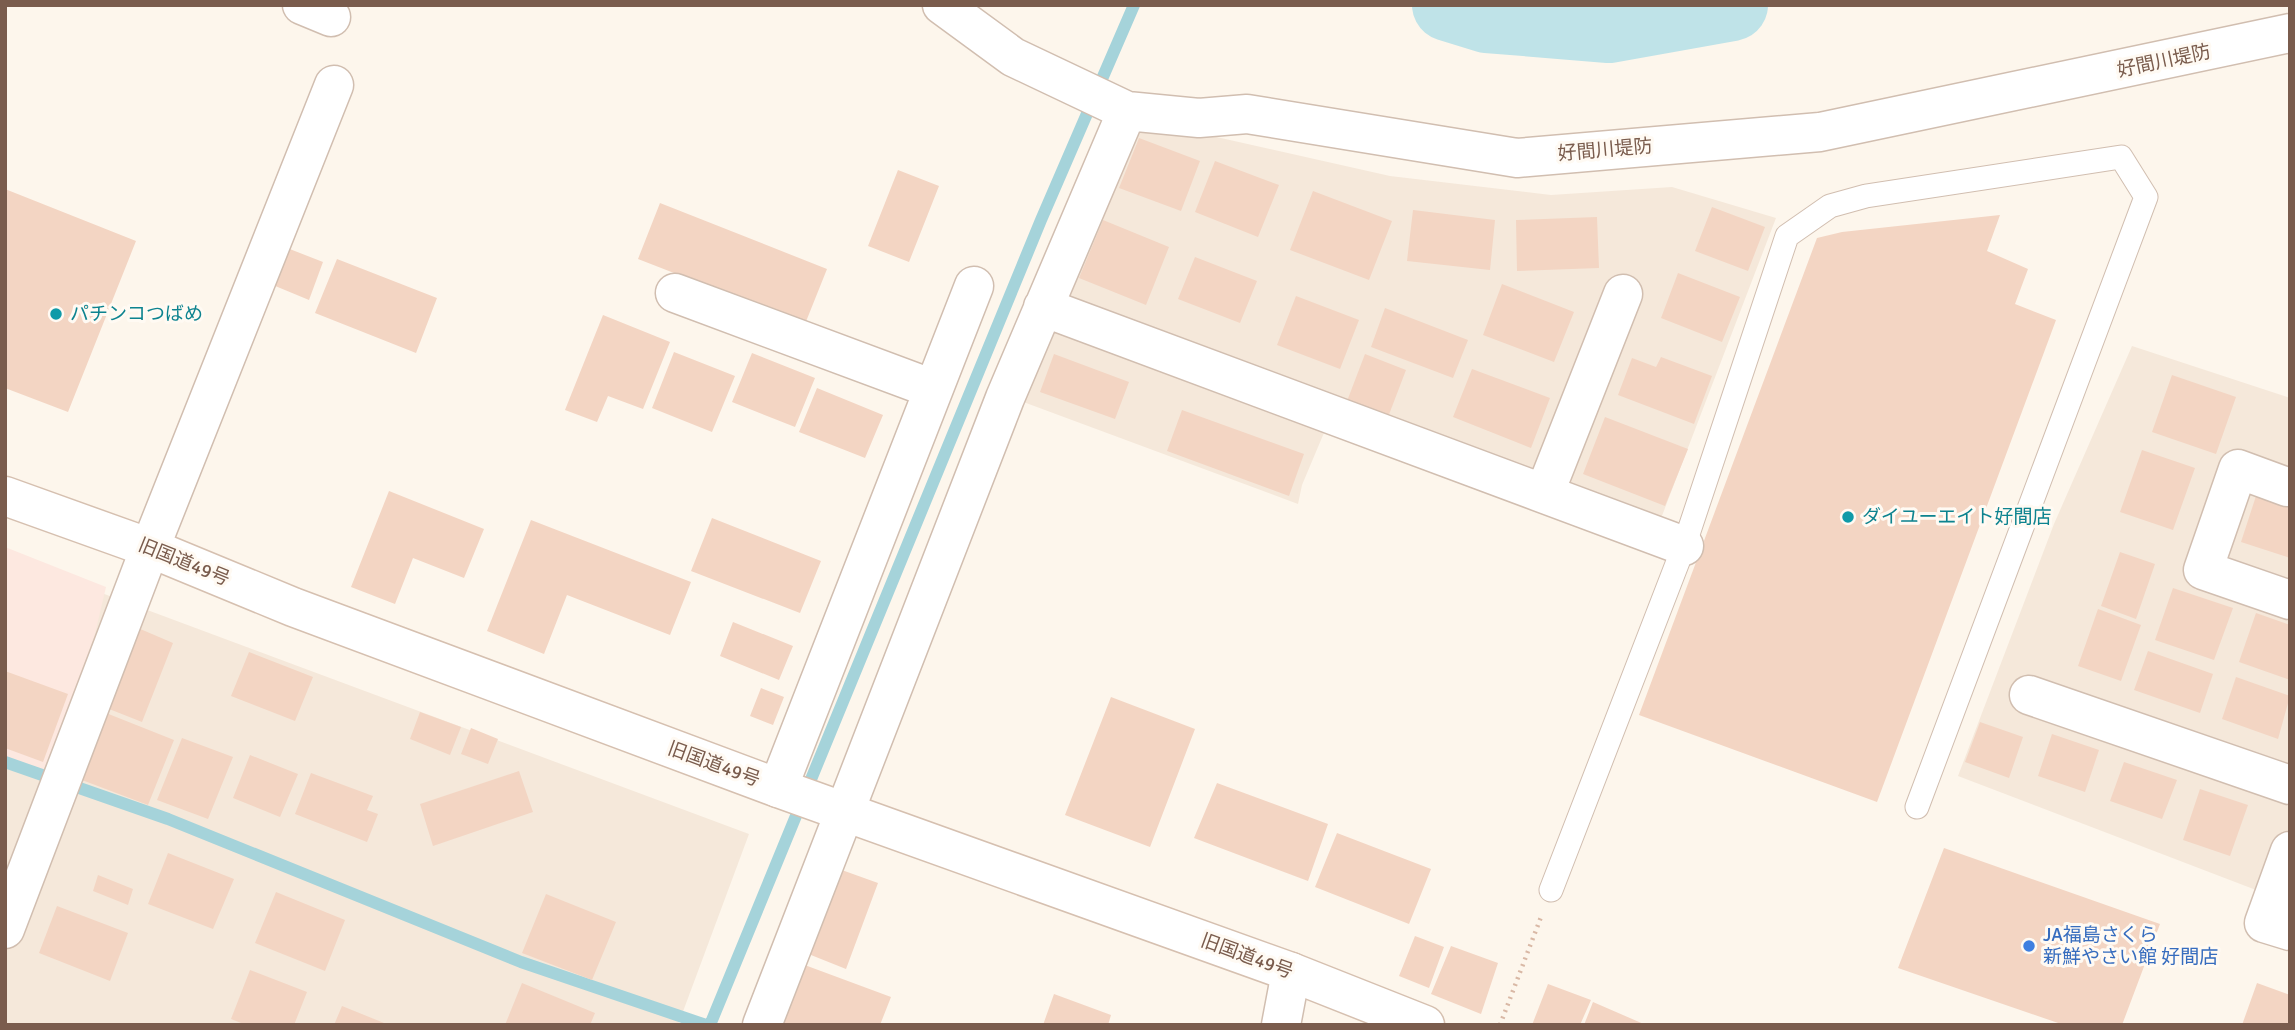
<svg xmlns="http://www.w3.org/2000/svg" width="2295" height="1030" font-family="Signika,'Noto Sans JP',sans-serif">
<rect width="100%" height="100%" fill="#fdf6ec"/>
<path fill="#f5e8da" d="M1141 120 1390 176 1551 195 1672 187 1776 218 1660 521 1334 409 1302 485 1298 504 1018 400Z
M2132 346 2290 398V903L1958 776 2054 524Z
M5 557 749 834 678 1025H5Z"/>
<path fill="#fde8e0" d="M5 547 106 587 95 634 63 726 43 771 5 757Z"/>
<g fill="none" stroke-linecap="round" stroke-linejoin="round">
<path stroke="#a5d3da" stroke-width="12" d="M5 762 168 819 521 962 706 1025
M710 1025 1041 220 1134 5"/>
<path stroke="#bfe3e8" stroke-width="72" d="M1448 5 1487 17 1609 27 1732 5"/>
</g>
<path fill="#f3d5c3" d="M1139 138 1200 161 1181 211 1119 188Z
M1215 161 1279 185 1258 237 1195 212Z
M898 170 939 186 909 262 868 246Z
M5 189 136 241 68 412 5 388Z
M1313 191 1392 221 1369 280 1290 250Z
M660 203 827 269 805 324 638 259Z
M1712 207 1765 227 1748 271 1695 251Z
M1413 210 1495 220 1490 270 1407 261Z
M2000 215 1987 251 2028 269 2015 304 2056 320 1877 802 1639 715 1817 238 1842 232Z
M1597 217 1599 268 1517 271 1516 220Z
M1103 220 1169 247 1146 305 1079 278Z
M282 246 323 262 309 300 268 283Z
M1195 257 1257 281 1240 323 1178 299Z
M337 259 437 298 416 353 315 313Z
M1678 273 1740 297 1722 342 1661 318Z
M1502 284 1574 312 1554 362 1483 335Z
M1296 296 1359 320 1340 369 1277 345Z
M1385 308 1468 340 1453 378 1371 347Z
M603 315 670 342 643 409 608 396 597 422 565 410Z
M674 352 735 376 712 432 652 408Z
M752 353 815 378 795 427 732 402Z
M1054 354 1129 382 1115 419 1040 392Z
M1365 354 1406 370 1385 425 1344 409Z
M1661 357 1712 376 1694 424 1618 395 1632 358 1656 367Z
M1472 369 1550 398 1531 448 1453 417Z
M2172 375 2236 397 2216 454 2152 432Z
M817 388 883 415 865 458 799 432Z
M1182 410 1304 454 1289 496 1167 451Z
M1605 417 1688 449 1665 506 1583 474Z
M2142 450 2195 468 2173 530 2120 512Z
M389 491 484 529 464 578 413 558 395 604 351 587Z
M2256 496 2290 508V558L2241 542Z
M712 518 821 561 800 613 691 571Z
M531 520 691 582 670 635 567 595 544 654 487 631Z
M2120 552 2155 564 2136 619 2101 606Z
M2173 588 2233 608 2214 660 2155 640Z
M2098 609 2141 625 2121 681 2078 666Z
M2256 613 2290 625V680L2239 662Z
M733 622 793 646 779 680 720 656Z
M131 625 173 643 142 722 99 705Z
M2148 651 2213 674 2200 713 2134 690Z
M249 652 313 677 295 721 231 696Z
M5 671 68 694 43 762 5 748Z
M2236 677 2290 696 2278 739 2222 719Z
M761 688 784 697 773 725 750 716Z
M1111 697 1195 729 1150 847 1065 815Z
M101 711 174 740 148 805 74 777Z
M420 712 461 727 450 755 410 739Z
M1980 722 2023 737 2009 778 1965 762Z
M471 728 498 739 488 764 461 754Z
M2052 734 2099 750 2085 792 2038 776Z
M182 738 233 757 208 819 157 800Z
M250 755 298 774 280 817 233 798Z
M2124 762 2177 780 2162 819 2110 801Z
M519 771 533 812 433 846 420 804Z
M311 773 373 796 367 810 378 814 367 842 295 814Z
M1217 783 1328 824 1308 881 1194 838Z
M2200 789 2248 805 2230 856 2183 840Z
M1337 833 1431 869 1409 924 1315 887Z
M1944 848 2160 924 2122 1025H2064L1898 968Z
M168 853 234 879 213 929 148 904Z
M839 869 878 883 846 969 806 953Z
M98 875 133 889 128 905 93 891Z
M276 892 345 920 325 971 255 943Z
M546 894 616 922 592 980 522 953Z
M57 906 128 933 110 981 39 953Z
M1415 936 1444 947 1429 988 1399 976Z
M1451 946 1498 963 1481 1014 1431 994Z
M802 964 891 997 880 1025H779Z
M250 970 307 992 294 1025H246L231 1019Z
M522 983 595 1013 590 1025H505Z
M2257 983 2290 995V1025H2242Z
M1548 984 1591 1000 1580 1025H1532Z
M1054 994 1111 1015 1108 1025H1043Z
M1593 1002 1646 1025H1584Z
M342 1006 389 1025H334Z"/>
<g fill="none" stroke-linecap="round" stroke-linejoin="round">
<defs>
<path id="lane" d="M1551 890 1684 546 1787 236 1830 206 1866 196 2121 157 2146 197 1917 807"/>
<path id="street" d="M302 5 331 17
M942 5 1013 57 1127 111 1199 118 1247 114 1517 158 1820 132 2290 33
M675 293 933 389
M1043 307 1684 546
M2287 487 2238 469 2203 570 2290 600
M1545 492 1623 294
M2029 695 2290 785
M778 788 974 286
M2290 851 2264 923 2290 931
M5 929 150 548 334 85
M762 1025 1005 398 1127 111
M1281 1025 1291 972"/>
<path id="secondary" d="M5 496 150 548 293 607 778 788 1291 972 1425 1025"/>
</defs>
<use href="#lane" stroke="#d1beb0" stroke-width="25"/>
<use href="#street" stroke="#d1beb0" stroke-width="41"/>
<use href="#secondary" stroke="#d6c0b0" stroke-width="41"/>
<path stroke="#d9b8a5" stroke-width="4.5" stroke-dasharray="2 5" stroke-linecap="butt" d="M1500 1025 1541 917"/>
<use href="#lane" stroke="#fff" stroke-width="23"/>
<use href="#street" stroke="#fff" stroke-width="38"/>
<use href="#secondary" stroke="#fff" stroke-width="38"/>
</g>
<g fill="#0f9aa8" stroke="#fffaf3" stroke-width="2.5">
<circle cx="56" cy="314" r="7"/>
<circle cx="1848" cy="517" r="7"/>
</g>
<circle fill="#3f7fe0" stroke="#fffaf3" stroke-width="2.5" cx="2029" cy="946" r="7"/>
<g text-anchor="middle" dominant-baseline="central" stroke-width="6" stroke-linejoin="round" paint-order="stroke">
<g font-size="19" fill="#7a5c4d" stroke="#fffaf3">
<text transform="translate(2164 61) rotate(-12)">好間川堤防</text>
<text transform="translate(1605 150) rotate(-5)">好間川堤防</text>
<text transform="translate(184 562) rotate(22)">旧国道49号</text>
<text transform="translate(714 764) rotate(20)">旧国道49号</text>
<text transform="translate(1247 956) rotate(20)">旧国道49号</text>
</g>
<g font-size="19" fill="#0d838f" stroke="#fffaf3" text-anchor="start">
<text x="70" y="314">パチンコつばめ</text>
<text x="1862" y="517">ダイユーエイト好間店</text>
</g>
<g font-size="19" fill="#366cbe" stroke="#fffaf3" text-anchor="start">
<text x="2043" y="935">JA福島さくら<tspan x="2043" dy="22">新鮮やさい館 好間店</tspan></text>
</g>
</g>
<rect width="2295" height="1030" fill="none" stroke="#7a5c4d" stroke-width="14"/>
</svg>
